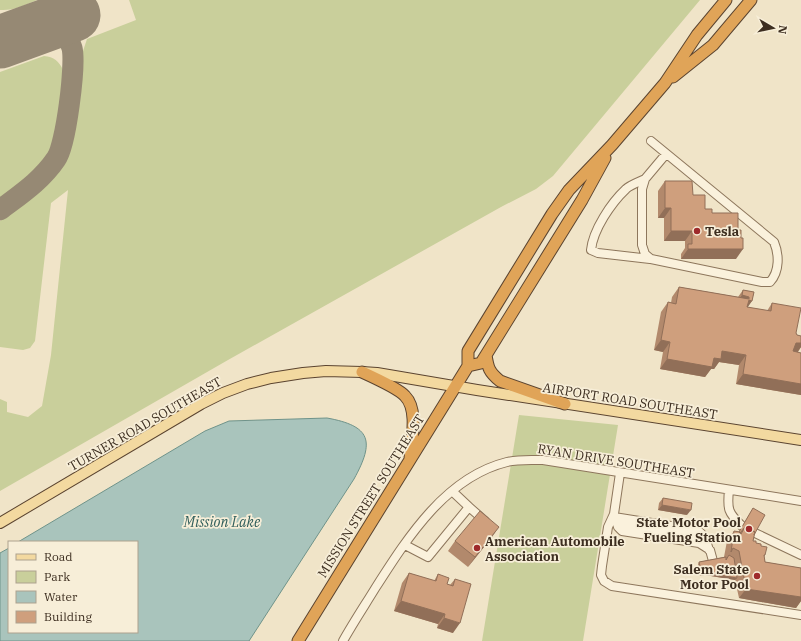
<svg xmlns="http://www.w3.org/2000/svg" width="801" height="641" font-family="'IBM Plex Serif',serif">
<rect width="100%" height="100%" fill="#f0e4c8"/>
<path fill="#c9cf9b" d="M0 0H37C25 5 13 11 0 10Z
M129 0H700L553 176 536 189 501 207 228 360 0 491V399L7 402V412L28 417 42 406 51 355 68 190 51 203 35 341 30 348 23 350 0 347V221C30 198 66 178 73 138L82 54 87 39 136 20Z
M44 56C54 57 59 61 63 70L57 129 55 140 50 153 39 168 0 199V72Z
M519 415 618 425 583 641H482Z"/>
<path fill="#a9c4bc" stroke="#6f938a" d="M327 418C371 426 375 441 354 479L249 641H0V553L9 548V632H137V542H18L205 431 229 421Z"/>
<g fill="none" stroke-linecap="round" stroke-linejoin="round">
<path stroke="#968974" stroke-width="21" d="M0 210C21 194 41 181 56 159 66 146 76 64 72 48 69 39 65 29 61 20"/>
<path stroke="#968974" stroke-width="53" d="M0 42 74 15"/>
<defs>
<path id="minor" d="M651 141 774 242C779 254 780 271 770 282H762L651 259 645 254 642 245V189L645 179 666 154
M645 179C639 182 630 185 626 189 611 203 593 230 591 250L598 253 650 259
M620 473 614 514 608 527 602 566 601 575 604 581 612 586 801 615
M729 490C727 509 728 513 742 526
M469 507 485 521
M614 514 618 527 622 531 699 543 710 550 713 561
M614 517 696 530C705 534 706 541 709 550
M617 523 695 536 705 543
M755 533 801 555
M405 545 428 557 469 507 452 491
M343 641C353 623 365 605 376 587 408 537 446 477 507 462 519 459 531 460 543 460L801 501"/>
<path id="major" d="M0 523 201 404 223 393 247 384 271 378 303 373 326 371 362 372 377 373 477 390 801 440"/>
<path id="highway" d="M673 77 713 45 751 0
M486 355C488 368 489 372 500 381L565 404
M468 366 481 363 486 355 582 200 605 158
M362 372C373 377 399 389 405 396 419 410 411 442 410 459
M298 641 468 366V351L552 214 569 190 612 145 665 83 697 35 726 0"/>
</defs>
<use href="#minor" stroke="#8d765c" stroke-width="10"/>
<use href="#major" stroke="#5b4430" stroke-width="12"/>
<use href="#highway" stroke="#5b4430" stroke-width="13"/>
<use href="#minor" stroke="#faf1dc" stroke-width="8"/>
<use href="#major" stroke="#f3d9a0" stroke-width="10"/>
<use href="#highway" stroke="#e0a458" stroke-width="11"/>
</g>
<path fill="#b2896c" d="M665 181 693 195 705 209 712 213 736 259H681V254L685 248V241H664V218H658V191Z
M679 287 738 297 743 290 754 292 752 301 747 307 767 311 772 303 796 333 797 335 801 336V347L798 352 801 353V395L736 384 739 365 719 362 714 369H711L705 377 660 369 663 352 654 350 661 312 668 302 671 303 672 297Z
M663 498 687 515 658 510 659 503Z
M753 508 754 535 753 541 756 543 761 546 765 555 764 557 765 562 801 568V601L796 608 739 598 735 580 705 575 700 576 698 564 699 562 724 557 727 541 734 531 739 532Z
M492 537 468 567 448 551 455 541Z
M409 573 434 581 438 574 447 584 450 585 455 579 453 633 437 628 438 624 394 611 402 583Z"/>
<path fill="#916f58" d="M665 208H671L664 218H658Z
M671 231H692L685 241H664Z
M688 249H743L736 259H681Z
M742 295 749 297 742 306 735 305Z
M749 300 752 301 745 311Z
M661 340 670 342 663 352 654 350Z
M796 343H801V347L796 354 789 353Z
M722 351 746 355 739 365 719 362 714 369H711L705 377 660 369 667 359 714 358Z
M743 374 801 384V395L736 384Z
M662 505 691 510 687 515 658 510Z
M499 527 492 537 468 567 475 557Z
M707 573 737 578 735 580 705 575 700 576 702 574Z
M746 589 801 597V601L796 608 739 598Z
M401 601 445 614 438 624 394 611Z
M444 618 460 623 453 633 437 628Z"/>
<path fill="#cf9f7d" stroke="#916f58" d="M665 181H692L693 195H705V209H712V213H738V230H741V238H743V249H688V244H692V231H671V208H665Z
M679 287 749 299V297L742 295 743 290 754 292 752 301 749 300 747 307 771 311 772 303 801 308 796 333 797 335 801 336V343H796L793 351 801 353V384L743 374 746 355 722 351 721 359 714 358 712 367 667 359 670 342 661 340 668 302 676 304Z
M663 498 692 503 691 510 662 505Z
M753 508 765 515 754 535 755 532 745 527 740 533 739 532Z
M480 511 499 527 475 557 455 541Z
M745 527 755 532 753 541H756V543L761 544V546L767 547 765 555H764L765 562 801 568V597L746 589 739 551 733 548 731 552 734 531 740 532 741 534Z
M729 555 734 558 737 578 707 573 702 574 699 562 726 557V560Z
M409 573 436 581 438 574 449 578 447 584 453 586 455 579 471 584 460 623 444 618 445 614 401 601Z"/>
<g fill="#9e2a2b" stroke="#f7eed8" stroke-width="1.5">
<circle cx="697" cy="231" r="4"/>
<circle cx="749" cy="529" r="4"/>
<circle cx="477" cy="548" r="4"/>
<circle cx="757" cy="576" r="4"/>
</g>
<g text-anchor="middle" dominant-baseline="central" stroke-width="3.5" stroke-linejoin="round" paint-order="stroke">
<g font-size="13" font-weight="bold" fill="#3d2e20" stroke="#f7eed8" text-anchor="start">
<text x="705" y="231">Tesla</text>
<text x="741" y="522" text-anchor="end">State Motor Pool<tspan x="741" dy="15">Fueling Station</tspan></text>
<text x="485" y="541">American Automobile<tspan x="485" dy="15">Association</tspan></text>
<text x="749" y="569" text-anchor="end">Salem State<tspan x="749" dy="15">Motor Pool</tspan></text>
</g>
<g font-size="13" fill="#3d2e20" stroke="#f7eed8">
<text transform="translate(630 401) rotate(9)">AIRPORT ROAD SOUTHEAST</text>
<text transform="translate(145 424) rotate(-30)">TURNER ROAD SOUTHEAST</text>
<text transform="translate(616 461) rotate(9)">RYAN DRIVE SOUTHEAST</text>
<text transform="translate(371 496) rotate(-58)">MISSION STREET SOUTHEAST</text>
</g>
<g font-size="14" font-style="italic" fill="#2f5d5a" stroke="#f7eed8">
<text x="222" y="522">Mission Lake</text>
</g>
</g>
<rect x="8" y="541" width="130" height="92" fill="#f7eed8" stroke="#ada18e"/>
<rect x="16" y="554" width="20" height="6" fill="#f3d9a0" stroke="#ada18e"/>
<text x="44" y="561" font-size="12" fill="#3d2e20">Road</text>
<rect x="16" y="571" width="20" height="12" fill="#c9cf9b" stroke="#ada18e"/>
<text x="44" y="581" font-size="12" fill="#3d2e20">Park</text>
<rect x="16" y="591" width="20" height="12" fill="#a9c4bc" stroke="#ada18e"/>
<text x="44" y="601" font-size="12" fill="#3d2e20">Water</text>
<rect x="16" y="611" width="20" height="12" fill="#cf9f7d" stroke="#ada18e"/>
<text x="44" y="621" font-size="12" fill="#3d2e20">Building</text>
<g transform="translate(773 28) rotate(99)" stroke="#f7eed8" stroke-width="3" paint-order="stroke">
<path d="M0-3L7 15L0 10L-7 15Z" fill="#3d2e20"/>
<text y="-6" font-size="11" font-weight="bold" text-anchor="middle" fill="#3d2e20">N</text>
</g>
</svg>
